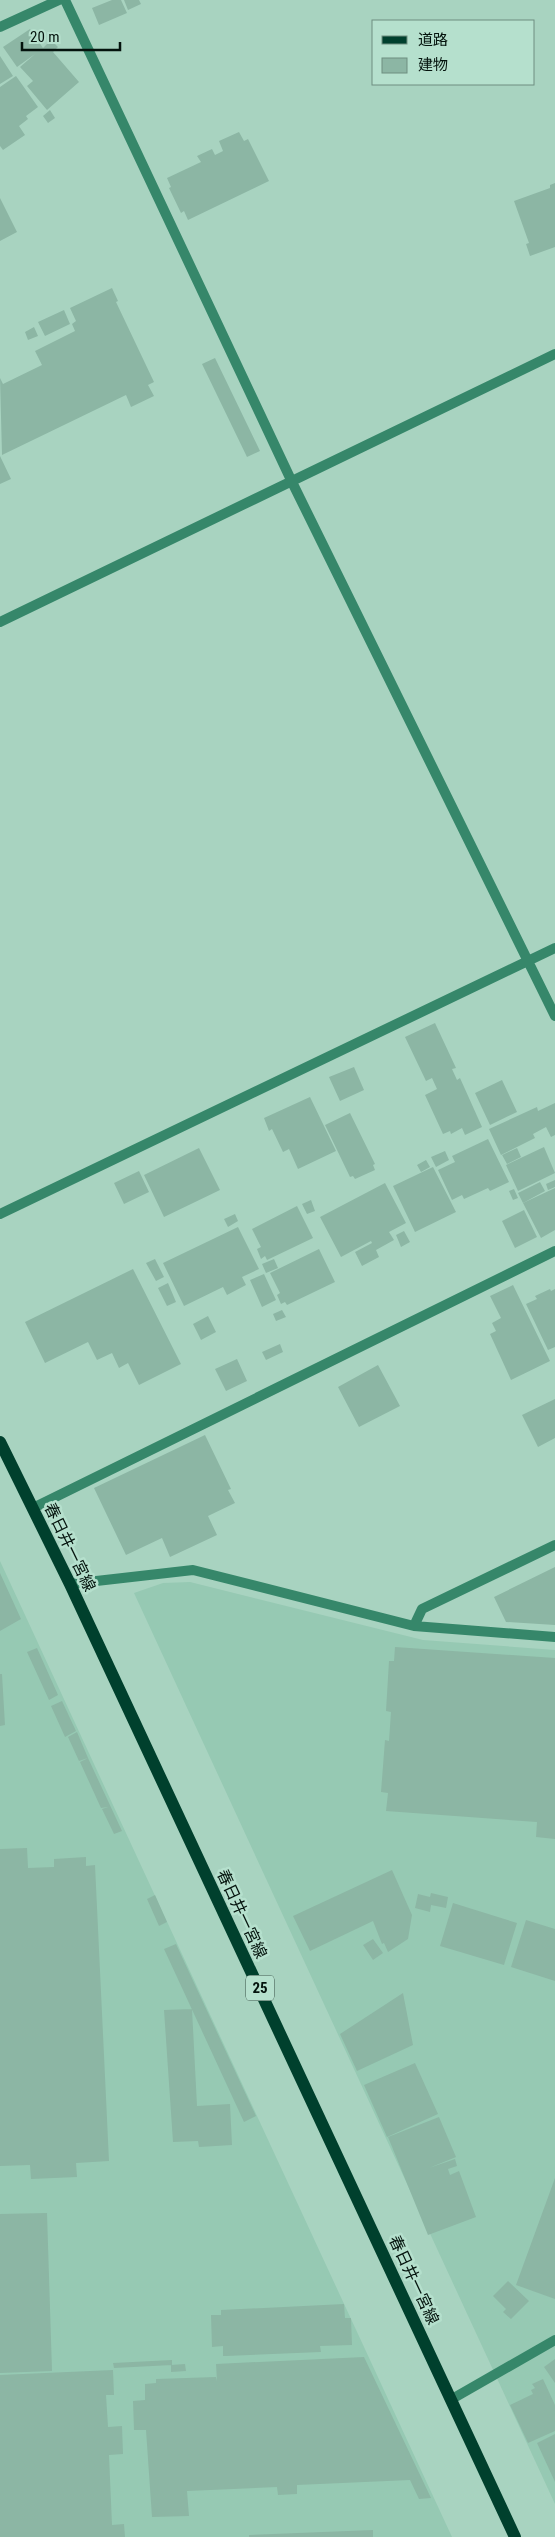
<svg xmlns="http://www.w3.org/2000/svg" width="555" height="2537" font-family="'Roboto Condensed','Noto Sans JP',sans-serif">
<rect width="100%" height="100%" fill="#a8d3c0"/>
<path fill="#96c9b3" d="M0 1561 452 2537H0Z
M190 1582 423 1640 555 1650V2504L134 1593 163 1583Z"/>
<path fill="#8cb6a4" d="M112 0H121L127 13 99 25 92 8Z
M124 0H139L141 4 128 10Z
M30 29 43 48 51 40 58 47 53 52 79 82 47 110 27 86 33 81 20 67 35 54 17 67 3 47Z
M0 56 13 76 0 84Z
M16 76 38 107 26 116 28 119 19 126 25 135 3 150 0 146V87Z
M50 110 55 118 48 123 43 116Z
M239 132 244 141 248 139 269 181 188 220 184 211 181 213 169 188 171 187 167 178 201 162 197 156 212 149 215 155 223 151 219 141Z
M555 183V247L530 256 526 244 529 243 514 201 550 188V185Z
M0 198 17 232 0 241Z
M112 288 118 301 116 302 154 382 148 385 154 396 131 407 126 395 2 455 0 378 3 384 42 365 35 351 75 331 72 324 76 321 70 308Z
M64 310 70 324 45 336 38 322Z
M34 327 38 336 28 340 25 332Z
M215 358 260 451 247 457 202 364Z
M0 456 11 479 0 484Z
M435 1023 456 1068 452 1069 457 1080 460 1078 482 1127 465 1135 462 1128 451 1134 450 1131 443 1134 425 1095 437 1089 432 1078 426 1081 405 1037Z
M354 1067 364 1090 340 1101 329 1077Z
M502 1080 517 1112 490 1125 475 1093Z
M310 1097 336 1151 298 1169 289 1149 283 1152 272 1129 269 1131 264 1118Z
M555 1103V1135L551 1137 546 1127 533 1134 535 1138 501 1155 489 1129 537 1107 538 1111Z
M350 1113 375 1164 373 1165 375 1170 355 1179 353 1176 350 1177 325 1125Z
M488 1139 509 1182 490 1191 488 1188 464 1199 462 1195 452 1200 438 1170 455 1162 452 1156Z
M544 1147 555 1173 518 1191 506 1165Z
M199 1148 220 1190 164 1217 144 1175Z
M517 1148 521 1157 507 1164 502 1155Z
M445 1151 449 1160 436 1167 431 1157Z
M426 1160 430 1167 421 1172 417 1165Z
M433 1167 456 1212 415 1232 393 1186Z
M139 1171 149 1192 124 1204 114 1183Z
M555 1180V1187L548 1190 546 1184Z
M540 1182 545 1191 523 1203 518 1193Z
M385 1183 406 1223 389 1232 394 1240 376 1250 379 1257 362 1266 355 1252 372 1243 371 1241 341 1257 320 1217Z
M555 1188V1230L541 1238 523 1203Z
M514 1189 518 1198 513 1200 509 1191Z
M311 1200 315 1211 307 1214 302 1204Z
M297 1206 313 1238 267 1260 265 1256 261 1259 257 1249 261 1247 252 1229Z
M524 1210 537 1237 515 1248 502 1221Z
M235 1214 238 1221 228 1227 224 1219Z
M238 1227 259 1269 242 1277 246 1285 227 1295 223 1287 184 1306 163 1263Z
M404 1231 410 1242 401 1247 396 1235Z
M319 1249 335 1282 287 1305 285 1302 281 1304 277 1295 280 1293 270 1273Z
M155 1259 164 1277 156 1281 146 1263Z
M274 1259 278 1268 266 1273 262 1264Z
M133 1269 181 1364 139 1385 128 1363 119 1368 112 1353 97 1360 88 1342 45 1363 25 1322Z
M264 1274 276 1300 262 1307 250 1280Z
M168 1283 176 1302 167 1306 158 1288Z
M513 1285 550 1361 511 1380 490 1334 496 1331 492 1323 501 1318 490 1296Z
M550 1289 551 1291 555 1289V1347L548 1350 526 1304 537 1299 535 1296Z
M282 1310 286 1317 276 1321 273 1314Z
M208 1316 216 1332 201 1340 193 1324Z
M280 1344 283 1352 266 1360 262 1352Z
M237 1359 247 1381 226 1391 215 1369Z
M378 1365 400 1406 359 1427 338 1387Z
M555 1399V1438L538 1447 522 1415Z
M205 1435 231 1489 228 1490 235 1503 208 1516 217 1535 170 1557 162 1538 126 1555 94 1488Z
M555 1567V1625L506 1622 494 1597Z
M0 1573 21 1619 0 1631Z
M395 1647 555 1658V1839L536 1837 537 1822 386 1811 388 1793 381 1792 385 1740 389 1741 391 1712 386 1711 389 1661H394Z
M37 1648 58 1695 49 1700 27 1652Z
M0 1674H2L5 1725 0 1726Z
M62 1701 76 1731 65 1737 51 1706Z
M77 1732 88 1758 79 1761 68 1737Z
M88 1758 122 1831 114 1834 102 1809 108 1807 101 1808 80 1762Z
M27 1848 28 1868 54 1867V1859L86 1857V1866L95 1865 109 2161 76 2163 77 2177 31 2179 30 2165 0 2166V1849Z
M392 1870 412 1915 408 1939 388 1952 384 1943 382 1944 373 1921 310 1951 293 1916Z
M431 1893 448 1897 446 1908 431 1905 430 1912 415 1908 418 1894 430 1897Z
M155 1895 167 1922 159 1926 147 1899Z
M453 1903 517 1923 504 1965 440 1946Z
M526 1920 555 1929V1981L511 1967Z
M373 1939 383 1953 373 1960 363 1945Z
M176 1944 256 2116 244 2122 164 1949Z
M403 1993 413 2045 357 2071 340 2034Z
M192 2009 197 2106 230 2104 232 2145 199 2147 198 2141 173 2142 164 2010Z
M415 2063 438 2114 387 2137 364 2085Z
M439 2117 456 2157 429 2168 455 2159 457 2166 448 2169 450 2175 459 2171 476 2217 428 2235 388 2137Z
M555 2178V2299L516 2285Z
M47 2213 52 2371 0 2373V2214Z
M508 2281 529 2301 511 2319 503 2312 506 2309 493 2296Z
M344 2304 345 2318H351L352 2345 320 2346 321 2352 226 2356H223V2346L212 2347 211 2315H221V2310Z
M364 2357 431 2498 419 2499 410 2480 297 2485V2494L278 2495 277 2487 187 2491 189 2516 152 2517 146 2430H134L133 2401 145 2400V2384L156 2383V2379L216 2377 217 2381 216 2364Z
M555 2359V2383L544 2367Z
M172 2360V2365L114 2368 113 2363Z
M185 2364 186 2371 171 2372V2365Z
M113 2370 114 2395H106L108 2427 122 2426 123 2454 109 2455 112 2525 124 2524 125 2537H0V2375Z
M543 2379 555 2405V2431L528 2443 510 2405 533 2394 531 2390 535 2388 532 2384Z
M555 2434V2482L537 2443Z
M373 2530V2537H249V2535Z"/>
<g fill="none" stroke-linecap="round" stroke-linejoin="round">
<path stroke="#36876a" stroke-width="10" d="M65 0 292 482 555 1016
M0 27 59 0
M0 622 555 354
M0 1214 555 948
M33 1508 555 1251
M70 1584 193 1570 414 1626 555 1637
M414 1626 422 1609 555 1545
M452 2399 555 2340"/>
<path stroke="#00402d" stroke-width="12" d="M0 1442 70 1584 515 2537"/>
</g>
<g text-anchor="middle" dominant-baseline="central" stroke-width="5" stroke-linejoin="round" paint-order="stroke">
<rect fill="#b5e0cd" stroke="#395047" stroke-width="1" x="246" y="1975.5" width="28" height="25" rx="4"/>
<g font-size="15" font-weight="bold" fill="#04130d">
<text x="260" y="1988">25</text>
</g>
<g font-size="16" fill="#04130d" stroke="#b5e0cd">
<text transform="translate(70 1547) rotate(64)">春日井一宮線</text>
<text transform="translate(242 1914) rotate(65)">春日井一宮線</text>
<text transform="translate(414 2280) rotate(65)">春日井一宮線</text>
</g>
</g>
<rect x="372" y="20" width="162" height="65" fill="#b5e0cd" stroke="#6e8e80"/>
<rect x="382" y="36" width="25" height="8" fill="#00402d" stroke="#6e8e80"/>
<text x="418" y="45" font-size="15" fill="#04130d">道路</text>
<rect x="382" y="58" width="25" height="15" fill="#8cb6a4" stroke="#6e8e80"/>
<text x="418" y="70" font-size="15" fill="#04130d">建物</text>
<path d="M22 42v8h98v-8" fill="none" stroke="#04130d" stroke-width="2.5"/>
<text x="30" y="42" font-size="15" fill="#04130d" stroke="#b5e0cd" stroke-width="4" paint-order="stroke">20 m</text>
</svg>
